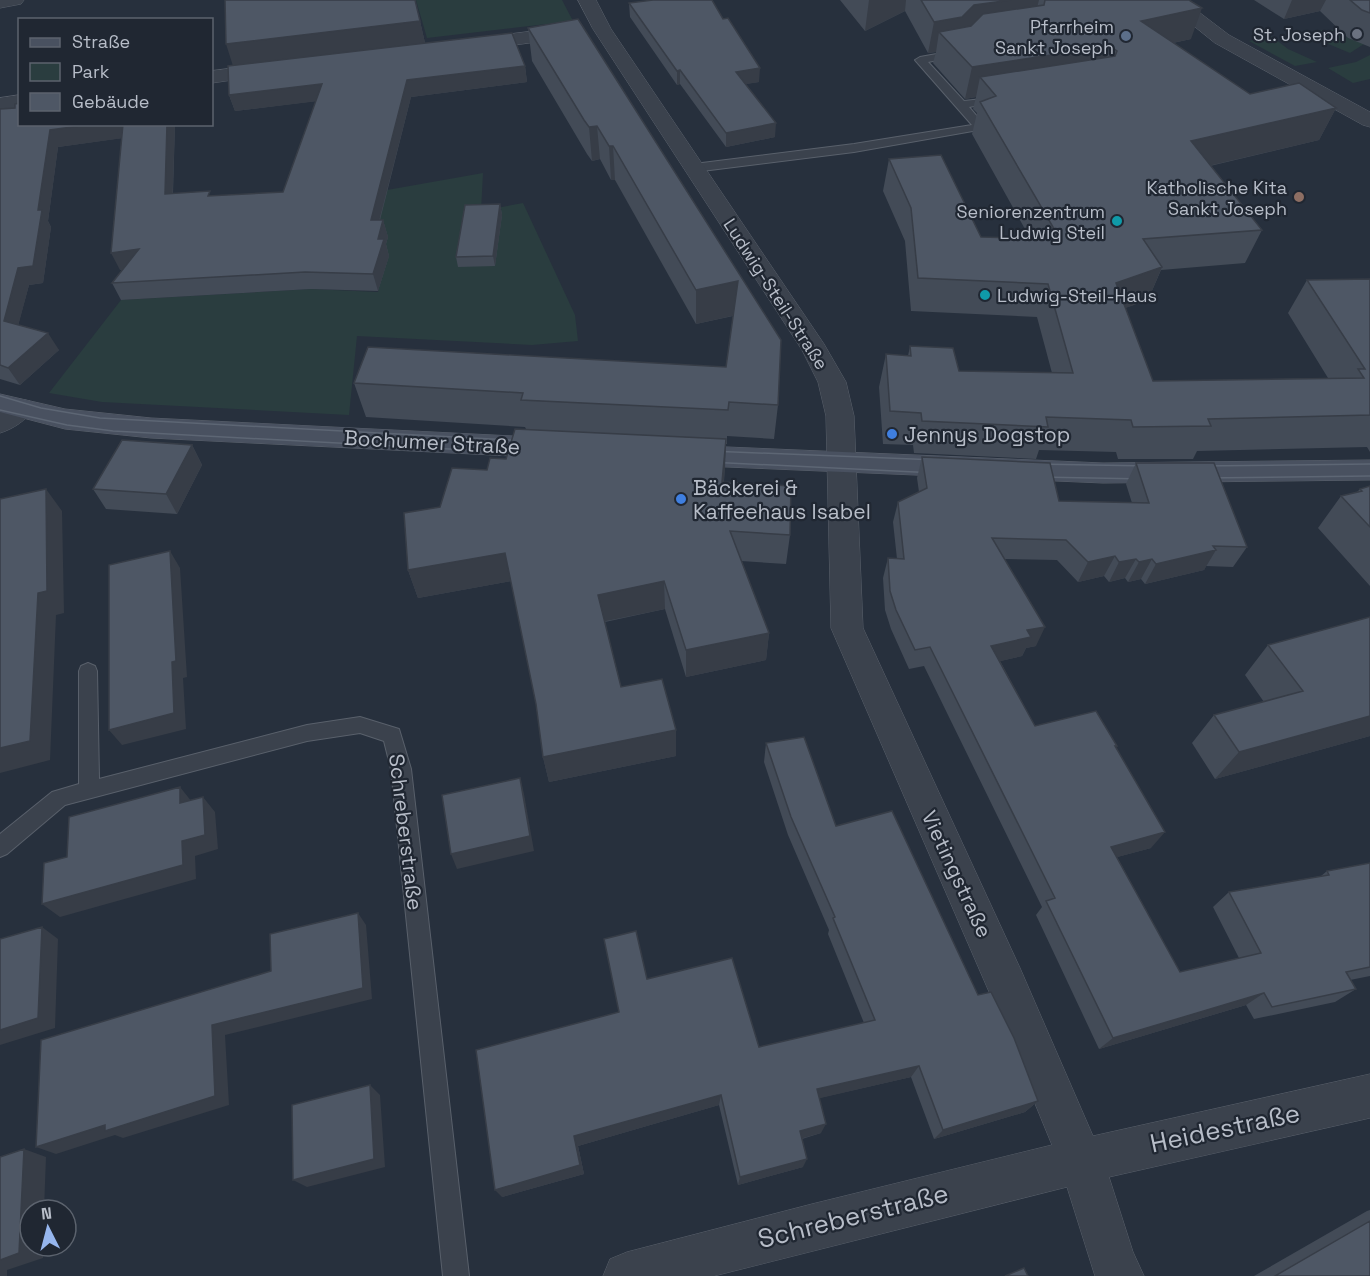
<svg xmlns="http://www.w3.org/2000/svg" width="1370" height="1276" font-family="'Space Grotesk',sans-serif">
<rect width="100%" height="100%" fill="#27303d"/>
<path fill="#2a3d3f" d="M416 0H562L573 21 427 38Z
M1314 30H1339L1348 38 1364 44 1350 53 1326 43Z
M1271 36 1288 49 1317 62 1295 66 1249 41Z
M1370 55V79L1353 83 1328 68 1356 62Z
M483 173 481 211 523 203 575 315 578 341 532 345 357 336 349 415 102 402 49 393 121 300 311 289 378 292 380 283 364 282 387 190Z"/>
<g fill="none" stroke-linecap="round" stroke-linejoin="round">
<defs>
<path id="lane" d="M959 50 964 53 963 55 928 62 964 101 1001 97V101L969 107 986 127 984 129 854 152 694 172 688 168 694 164 854 144 972 125 915 60 920 57Z
M88 663 95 666 97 671 99 779 307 725 360 717 399 729 411 769 469 1276H443L391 769 384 741 360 733 307 741 65 805 7 854 0 857V834L52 792 79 784V671L81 666Z"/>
<path id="street" d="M0 0H24L21 4 0 8Z
M578 0H596L611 29 824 344 846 382 854 416 863 628 1020 968 1093 1136 1370 1074V1118L1109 1177 1133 1252 1144 1276H1095L1067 1187 714 1276H603L610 1259 627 1252 812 1204 1052 1145 990 994 831 628 826 416 818 382 802 350 593 29Z
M1162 0H1183L1229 35 1370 112V127L1363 125 1215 43Z
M574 26 581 28 583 32 581 36 470 51 463 49 460 45 463 41 470 39Z
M273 63 280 65 283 69 280 73 212 83V71Z
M20 95V107L0 110V98Z
M20 399 30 401 34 408C27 420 13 429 0 433V409L10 401Z"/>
<path id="secondary" d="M0 394 65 409 151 418 553 438 563 441 567 448 563 455 553 458 151 438 65 429 0 412Z
M680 445 1103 463 1370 460V480L1103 483 680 465 670 462 666 455 670 448Z"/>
</defs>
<use href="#lane" stroke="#59606b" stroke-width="2"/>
<use href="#street" stroke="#59606b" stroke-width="1"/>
<use href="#secondary" stroke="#59606b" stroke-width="1"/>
<use href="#lane" fill="#3b424d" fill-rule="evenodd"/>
<use href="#street" fill="#3b424d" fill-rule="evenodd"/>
<use href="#secondary" fill="#495160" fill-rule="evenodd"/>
<path stroke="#5d6674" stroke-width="1.5" d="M0 396 41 408 100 418 528 441
M0 410 67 425 113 431 525 453
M710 451 938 460
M708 462 936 473
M1034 464 1151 466
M1199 466 1370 464
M1038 477 1146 479
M1203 478 1370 476"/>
</g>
<path fill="#434b57" d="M646 0H712L759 82 745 84 775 137 726 147 680 84 677 85 630 17 629 3 647 1Z
M840 0H1189L1191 39 1173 43 1250 94 1336 108 1319 140 1210 166 1262 230 1245 263 1161 270 1148 300 1125 308 1153 381 1328 378 1288 313 1307 280 1370 279V452L1367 447 1197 451 1193 459H1118L1116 452 1039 450 1036 459 914 453 913 445 883 444 879 387 886 354 908 356 910 346 959 371 1052 373 1037 317 911 311 905 241 883 191 889 159 981 237 1030 238 972 134 977 113 973 109 976 97 965 99 933 63 936 52 928 53 905 11 865 31Z
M1254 0H1370V47L1348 38 1320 11 1284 19Z
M420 21 425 43 525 66 527 82 411 97 380 220H383L388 237 386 244 389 256 378 291 311 289 121 300 112 283 122 270H120L122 138 58 147 48 221 51 227 43 283 29 285 18 325 59 350 20 385 0 379V109L20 124H175L173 193 212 196 283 192 316 101 235 111 229 95 233 66Z
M528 28 781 340 778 405 774 439 727 436V444H726L724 482 790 535 786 564 741 561 769 633 766 660 686 677 665 609 605 622 621 687 676 730V756L549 782 543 757 536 704 511 581 418 598 408 570 440 507 487 470 506 459 526 429 525 427 366 417 354 383 726 367 733 316 696 324 615 180H611L600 159 592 161 587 154 532 61Z
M500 204 502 215 495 266 458 267 456 257Z
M192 445 202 465 177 514 106 509 93 489Z
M922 457 1059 501 1132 503 1126 484 1136 463 1247 547 1233 567 1206 566 1204 570 1145 584 1141 579 1128 582 1125 578 1109 582 1104 576 1078 582 1057 560 1005 559 1036 646 1026 648 1022 656 1000 661 1035 726 1116 748 1151 848 1117 857 1180 972 1239 958 1213 907 1229 892 1321 876 1327 871 1370 863V976L1350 980 1356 989 1335 1002 1254 1019 1246 1005 1099 1049 1036 915 1042 907 924 666 909 669 891 629 885 610 883 578 888 558 897 559 893 522 898 502 919 492 917 478Z
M1370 486V586L1318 528 1341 496 1357 492 1360 489Z
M1268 645 1370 736 1215 779 1192 743 1214 715 1264 702 1245 675Z
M766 743 978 995 1038 1101 1025 1112 934 1139 911 1077 819 1098 821 1133 802 1139 803 1167 738 1185 719 1105 578 1146 584 1174 502 1197 647 979 759 1047 864 1023 828 934 829 930 788 835 764 762Z
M1370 1210V1276H1254L1367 1211Z"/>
<path fill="#373d47" d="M869 0H906L905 11 865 31Z
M1011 0H1039L1032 27 939 32 936 52 928 53 934 22 974 5Z
M1292 0H1326L1320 11 1284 19Z
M1202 8 1191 39 1130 52 1141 21Z
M420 21 425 43 233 66 226 44Z
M1110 46 1100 78 980 77 976 97 965 99 972 67Z
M525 66 527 82 411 97 375 237 371 220 407 80Z
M760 68 759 82 735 86 736 72Z
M680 70V84L677 85V71Z
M322 84 327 100 235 111 229 95Z
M1336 108 1319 140 1178 173 1191 141Z
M776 123 775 137 726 147V133Z
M94 124H125L131 137 58 147 48 221 51 227 43 283 29 285 15 338 4 321 18 268 38 210 50 130Z
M167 124H175L172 211 165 194Z
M597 126 600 159 592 161 589 127Z
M609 146H613L615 180H611Z
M500 204 502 215 495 266 493 256Z
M383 220 388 237 386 244 389 256 378 291 373 274 378 239Z
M139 249 147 266 120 270 111 253Z
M1162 267 1148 300 1103 316 1116 283Z
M738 281 736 315 696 324V290Z
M48 333 59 350 20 385 8 368Z
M726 439 725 468 721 511 722 482Z
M192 445 202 465 177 514 166 494Z
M46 489 62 511 64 613 56 615 50 760 0 773V748L38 593Z
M1216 550 1204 570 1145 584 1156 564Z
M170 551 180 568 187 677 183 678 186 729 122 745 109 730 172 662Z
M505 553 512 581 418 598 408 570Z
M1115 556 1104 576 1078 582 1088 562Z
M1136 559 1125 578 1109 582 1119 562Z
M1152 559 1141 579 1128 582 1139 562Z
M664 581 665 609 601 622 598 595Z
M1045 627 1036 646 1026 648 1022 656 984 665 991 646 1027 630Z
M769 633 766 660 686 677V650Z
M1370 716V736L1215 779 1239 752Z
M676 730V756L549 782 543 757Z
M520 778 524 794 534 851 457 869 451 854Z
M180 787 192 802 180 803Z
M203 797 215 812 218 849 195 856 196 879 60 917 42 904 182 841Z
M1165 832 1151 848 1099 862 1111 847Z
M358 913 366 925 372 999 225 1035 229 1105 123 1138 115 1135 56 1154 36 1147Z
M42 927 58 939 55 1028 0 1045V1030Z
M1264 993 1246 1005 1099 1049 1113 1038Z
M919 1066 911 1077 812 1100 817 1089Z
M370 1085 380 1095 385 1167 307 1187 293 1180Z
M721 1095 719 1105 578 1146 584 1174 502 1197 495 1190 574 1136Z
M1038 1101 1025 1112 934 1139 943 1130Z
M826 1124 821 1133 796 1140 800 1131Z
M24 1149 46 1157 44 1210H30V1246H43V1258L7 1270V1276H0V1260Z
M807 1159 803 1167 738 1185 740 1177Z"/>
<path fill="#4e5765" stroke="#373d47" stroke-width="1.5" d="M225 0H415L420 21 226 44Z
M653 0H712L723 19 728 18 760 68 736 72 776 123 726 133 680 70 677 71 629 3Z
M921 0H1011L974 5 962 17 934 22Z
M1045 0H1189L1202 8 1141 21 1250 94 1299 83 1336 108 1191 141 1262 230 1143 239 1162 267 1116 283 1153 381 1364 378 1358 369H1365L1307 280 1370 279V415L1208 419 1211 426 1133 427 1131 420 1046 417 1048 427 922 421 921 413 890 411 886 354 911 356 910 346 953 348 959 371 1073 373 1048 284 918 278 911 208 889 159 941 155 981 237 1060 239 980 102 996 96 980 77 1115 56 1117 51 1110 46 972 67 939 32 971 26 983 14 1044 5Z
M1350 0H1370V13L1362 10Z
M578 19 781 340 778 405 729 402 728 410 521 400 523 393 354 383 368 347 726 367 738 281 696 290 613 146H609L597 126 589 127 584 120 528 28Z
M512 33 525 66 407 80 371 220H383L378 239H384L373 274 305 272 112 283 139 249 111 253 123 124H167L165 194 210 191 208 196 283 192 322 84 229 95 228 66Z
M20 103V124H94L50 130 38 210H42L33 266 18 268 4 321 48 333 8 368 0 365V109L15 108V104Z
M500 204 493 256 456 257 465 205Z
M515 429 726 439 722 482 791 486 790 535 730 531 769 633 686 650 664 581 598 595 621 687 662 679 676 730 543 757 536 704 505 553 408 570 404 513 440 507 452 468 487 470 490 458 506 459Z
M122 440 192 445 166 494 93 489Z
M922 457 1050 463 1059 501 1149 503 1136 463H1214L1247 547 1213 546 1216 550 1156 564 1152 559 1139 562 1136 559 1119 562 1115 556 1088 562 1066 540 992 538 1045 627 1027 630 1031 637 991 646 1035 726 1096 711 1117 746H1115L1165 832 1111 847 1180 972 1261 953 1229 892 1329 875 1327 871 1370 863V967L1346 972 1356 989 1272 1007 1264 993 1113 1038 1046 901 1055 898 930 647 915 650 896 610 890 591 888 558 904 559 898 502 927 488Z
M1370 486V527L1341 496 1362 491 1360 489Z
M46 489 47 591 38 593 30 741 0 748V499Z
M170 551 176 661 172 662 174 713 109 730V565Z
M1370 617V716L1239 752 1214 715 1303 691 1268 645Z
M804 737 836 826 892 811 978 995 991 992 1014 1038 1038 1101 943 1130 919 1066 817 1089 826 1124 800 1131 807 1159 740 1177 721 1095 574 1136 580 1165 495 1190 476 1050 619 1012 604 939 636 931 647 979 732 958 759 1047 875 1020 833 918 835 917 791 817 766 743Z
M520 778 530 836 451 854 442 795Z
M180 787V803L203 797 205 835 182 841 183 865 42 904 44 863 67 857 69 817Z
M358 913 363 988 212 1025 215 1096 105 1131V1125L36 1147 41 1040 271 971 270 934Z
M42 927 38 1018 0 1030V939Z
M370 1085 374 1159 293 1180 292 1105Z
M24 1149 19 1253 0 1260V1157Z
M1370 1221V1276H1275Z
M1024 1268 1028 1276H1005Z"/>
<circle fill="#6b7280" stroke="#202732" stroke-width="2" cx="1357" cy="34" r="6"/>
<circle fill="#5c6f8a" stroke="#202732" stroke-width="2" cx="1126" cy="36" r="6"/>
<circle fill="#8d6e63" stroke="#202732" stroke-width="2" cx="1299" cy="197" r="6"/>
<g fill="#0f9aa8" stroke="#202732" stroke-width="2">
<circle cx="1117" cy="221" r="6"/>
<circle cx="985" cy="295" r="6"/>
</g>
<g fill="#3f7fe0" stroke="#202732" stroke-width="2">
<circle cx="892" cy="434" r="6"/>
<circle cx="681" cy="499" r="6"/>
</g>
<g text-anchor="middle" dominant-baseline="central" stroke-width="4.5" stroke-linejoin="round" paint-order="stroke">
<g font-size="18" fill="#b7bdc8" stroke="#202732" text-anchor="end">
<text x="1114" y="26">Pfarrheim<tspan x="1114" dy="21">Sankt Joseph</tspan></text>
<text x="1345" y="34">St. Joseph</text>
<text x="1287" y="187">Katholische Kita<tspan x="1287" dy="21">Sankt Joseph</tspan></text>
<text x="1105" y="211">Seniorenzentrum<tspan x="1105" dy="21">Ludwig Steil</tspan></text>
<text x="997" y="295" text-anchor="start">Ludwig-Steil-Haus</text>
</g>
<g font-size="18" fill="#b7bdc8" stroke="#202732">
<text transform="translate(776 294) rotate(57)">Ludwig-Steil-Straße</text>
</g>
<g font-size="21" fill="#b7bdc8" stroke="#202732" text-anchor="start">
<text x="904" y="434">Jennys Dogstop</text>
<text x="693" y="487">Bäckerei &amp;<tspan x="693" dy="24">Kaffeehaus Isabel</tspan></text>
</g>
<g font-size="21" fill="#b7bdc8" stroke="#202732">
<text transform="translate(432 442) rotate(3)">Bochumer Straße</text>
<text transform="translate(406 832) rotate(83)">Schreberstraße</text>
<text transform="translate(957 874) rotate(65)">Vietingstraße</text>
</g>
<g font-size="26" fill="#b7bdc8" stroke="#202732">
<text transform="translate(1225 1128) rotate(-12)">Heidestraße</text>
<text transform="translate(853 1216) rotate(-14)">Schreberstraße</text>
</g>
</g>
<rect x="18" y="18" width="195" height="108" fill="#202732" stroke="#5c636e" stroke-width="1.5"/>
<rect x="30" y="38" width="30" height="9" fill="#495160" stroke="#5c636e" stroke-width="1.5"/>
<text x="72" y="48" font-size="18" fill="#b7bdc8">Straße</text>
<rect x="30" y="63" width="30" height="18" fill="#2a3d3f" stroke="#5c636e" stroke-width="1.5"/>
<text x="72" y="78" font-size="18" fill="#b7bdc8">Park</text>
<rect x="30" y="93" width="30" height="18" fill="#4e5765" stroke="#5c636e" stroke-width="1.5"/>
<text x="72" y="108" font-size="18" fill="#b7bdc8">Gebäude</text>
<g transform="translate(48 1228) rotate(354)"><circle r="28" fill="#202732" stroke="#5c636e" stroke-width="1.5"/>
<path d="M0-4.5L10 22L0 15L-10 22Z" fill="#96b6ee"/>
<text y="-9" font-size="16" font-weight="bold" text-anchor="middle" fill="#b7bdc8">N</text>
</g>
</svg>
